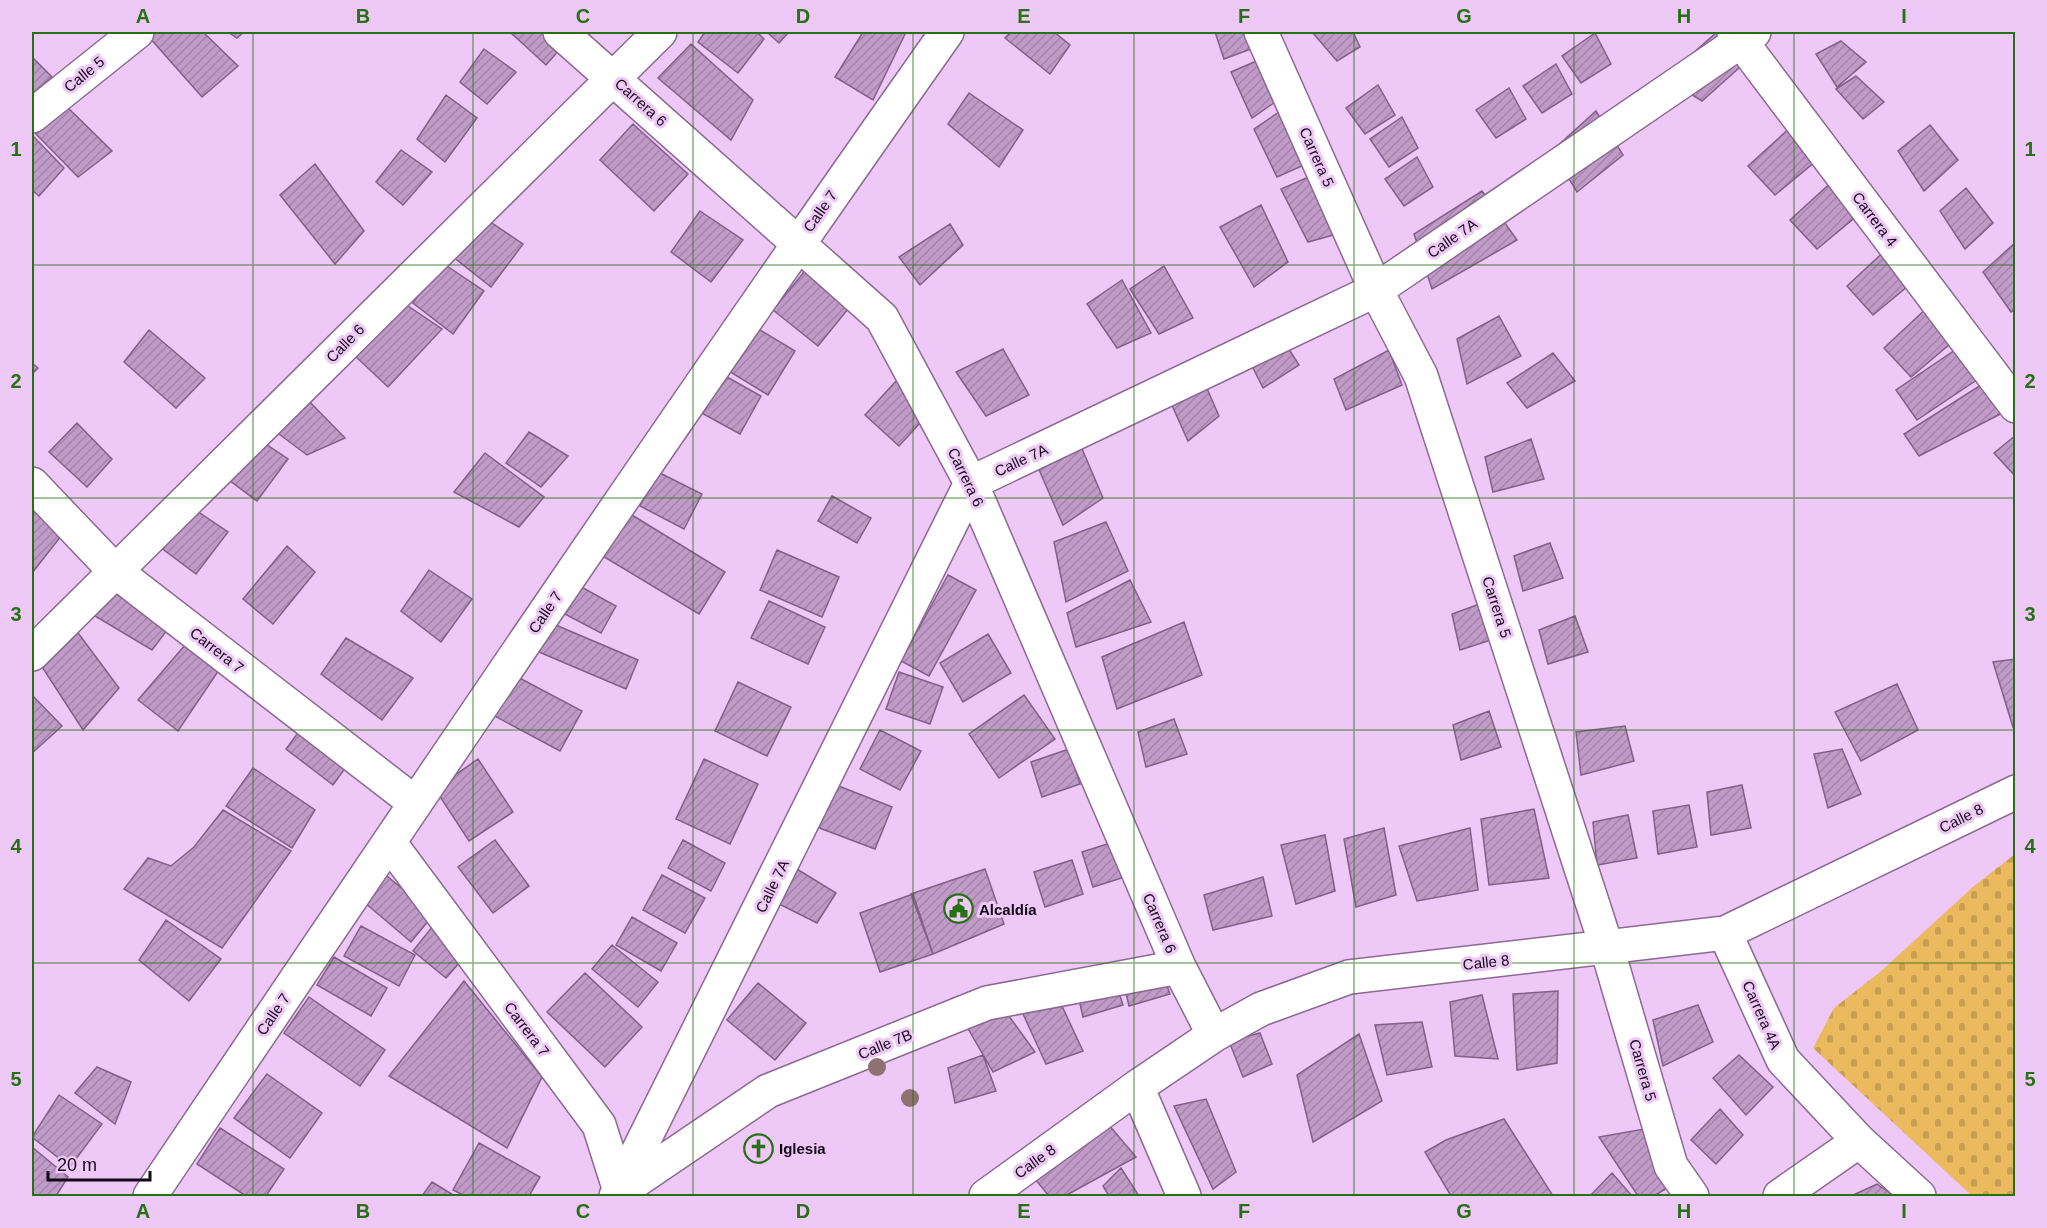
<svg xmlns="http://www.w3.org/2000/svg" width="2047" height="1228" font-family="Arial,sans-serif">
<defs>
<pattern id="cemetery-stones" width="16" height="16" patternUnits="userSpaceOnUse" patternTransform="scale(1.5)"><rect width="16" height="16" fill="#ebb95e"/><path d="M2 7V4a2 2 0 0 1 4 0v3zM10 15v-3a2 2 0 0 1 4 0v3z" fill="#c99e51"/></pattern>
<pattern id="building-hatch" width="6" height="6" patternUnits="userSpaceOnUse" patternTransform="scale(1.5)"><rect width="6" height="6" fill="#c09bc8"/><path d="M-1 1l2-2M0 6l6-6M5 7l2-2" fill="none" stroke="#a484ab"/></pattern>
</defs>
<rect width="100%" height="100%" fill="#eec8f6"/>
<path fill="url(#cemetery-stones)" d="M2015 854V1196H1972L1813 1048 1834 1008 1880 972 1974 886Z"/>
<path fill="url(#building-hatch)" stroke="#825f89" stroke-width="1.5" d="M155 32H203L238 66 202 97 149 37Z
M228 32H244L237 38Z
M510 32H575L546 65Z
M705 32H757L764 39 738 73 698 42Z
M767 32H789L779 43Z
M863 32H906L873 100 835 77Z
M1011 32H1054L1070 45 1050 74 1005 38Z
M1215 32H1248L1256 47 1224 59Z
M1312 32H1353L1360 47 1337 61Z
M1717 32H1729L1748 60 1702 101 1665 78Z
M1595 33 1611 64 1581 83 1562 56Z
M1841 41 1866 62 1837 87 1816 54Z
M691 44 753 100 731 140 658 78Z
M484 49 516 72 487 104 460 82Z
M32 57 52 77 32 94Z
M1261 59 1278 100 1252 118 1231 72Z
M1556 64 1572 94 1542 113 1523 86Z
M1856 76 1884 102 1863 119 1836 89Z
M1378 85 1395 115 1365 134 1346 108Z
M1509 88 1526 119 1496 138 1476 110Z
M969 93 1023 130 999 167 948 124Z
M446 95 477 118 445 162 417 139Z
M61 101 112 151 78 177 36 134Z
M1282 110 1311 162 1277 177 1254 129Z
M1596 111 1623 155 1577 192 1552 151Z
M1402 117 1418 148 1389 167 1370 139Z
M633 124 688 174 654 211 600 160Z
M1930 125 1958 160 1924 191 1898 151Z
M1792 126 1816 161 1775 195 1748 166Z
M32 135 64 168 39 196 32 190Z
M401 150 432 172 403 205 376 182Z
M1417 157 1433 187 1404 206 1385 179Z
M315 164 364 231 335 264 280 195Z
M1313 175 1337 234 1308 242 1281 189Z
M1834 180 1858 215 1817 249 1790 220Z
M1966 188 1993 223 1965 249 1940 211Z
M1482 191 1517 240 1432 289 1414 234Z
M1261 205 1288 262 1254 287 1220 227Z
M700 211 743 240 711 282 671 252Z
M480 215 523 244 491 287 452 256Z
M950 224 963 245 920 285 899 257Z
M2016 242V309L2011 312 1983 272Z
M1890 246 1914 281 1873 315 1847 286Z
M441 262 484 291 453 334 413 303Z
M1164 266 1193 318 1159 334 1130 289Z
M808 267 852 304 818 346 773 310Z
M1122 280 1151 333 1117 348 1087 304Z
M399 300 442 329 388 387 353 354Z
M1927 308 1951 343 1911 377 1884 348Z
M1499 316 1521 356 1467 384 1457 339Z
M750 324 795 351 768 395 724 368Z
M1275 327 1299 365 1263 388 1239 340Z
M149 330 205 378 176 408 124 362Z
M1961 346 1981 377 1917 420 1896 390Z
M1003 349 1029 395 986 416 956 372Z
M1389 350 1402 385 1346 410 1334 379Z
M1553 353 1575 381 1527 408 1507 383Z
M32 363 38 368 32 374Z
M1198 368 1219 416 1188 441 1161 381Z
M718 372 761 396 740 434 696 410Z
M1992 378 2016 406 1919 456 1904 434Z
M897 380 931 411 899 446 865 415Z
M301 393 345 438 307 455 267 425Z
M77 423 112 459 87 487 49 452Z
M245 430 288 459 257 501 217 471Z
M1074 430 1103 498 1063 525 1030 449Z
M529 432 568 456 541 487 506 463Z
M2016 435V477L1994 453Z
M1531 439 1544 479 1493 492 1485 457Z
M485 453 544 497 519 527 454 492Z
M658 472 702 494 684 529 640 506Z
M32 492 65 531 32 573Z
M832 496 871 518 857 543 818 521Z
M185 503 228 532 196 574 156 544Z
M627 512 725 572 699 614 601 555Z
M1106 522 1128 571 1066 602 1054 542Z
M1550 543 1563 578 1523 591 1514 556Z
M287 546 315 572 273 624 243 599Z
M777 550 839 577 822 617 760 590Z
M429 570 472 599 441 642 401 611Z
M118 572 177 617 152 650 90 613Z
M948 575 976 590 929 676 901 661Z
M1130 580 1151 622 1076 647 1067 613Z
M574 583 616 606 601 633 559 611Z
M769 601 825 627 808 664 751 638Z
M1488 601 1500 637 1460 650 1452 614Z
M64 614 119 688 83 730 35 656Z
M1575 616 1588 652 1548 664 1539 630Z
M544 620 638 660 626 689 532 649Z
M1184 622 1202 675 1117 709 1102 657Z
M988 634 1011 673 963 702 940 663Z
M191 638 223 664 178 731 138 700Z
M346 638 413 678 382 720 321 674Z
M2016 659V725L2013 727 1993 662Z
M899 672 943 687 930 724 886 709Z
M510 673 582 711 560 751 489 713Z
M738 682 791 707 767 756 715 731Z
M1897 684 1918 730 1861 761 1835 712Z
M32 695 62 726 32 753Z
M1024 695 1055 739 999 778 969 734Z
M1489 711 1501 747 1461 760 1453 725Z
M308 719 356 753 333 785 286 749Z
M1174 719 1187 754 1146 767 1138 732Z
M1625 726 1634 761 1581 775 1576 732Z
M880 730 921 751 900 790 860 769Z
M1069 749 1080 784 1042 797 1031 762Z
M1842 749 1861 794 1828 808 1814 754Z
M478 759 513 812 469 841 435 789Z
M704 759 758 784 730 844 676 819Z
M253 768 315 810 292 848 226 806Z
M826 781 892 807 875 849 809 824Z
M1742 785 1751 828 1711 835 1707 792Z
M1689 805 1697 847 1658 854 1653 811Z
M1534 809 1549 878 1489 885 1481 819Z
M223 810 291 851 222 948 124 889 148 858 171 866 194 847Z
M1628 815 1637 858 1597 865 1593 822Z
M1384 828 1396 895 1356 907 1344 839Z
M1470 828 1478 890 1417 901 1399 846Z
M1325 835 1335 891 1296 904 1281 845Z
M495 840 529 886 493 913 458 867Z
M683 840 725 863 711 891 668 868Z
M1120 840 1131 875 1093 887 1082 852Z
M1072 860 1083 894 1045 907 1034 872Z
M792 866 836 893 817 923 771 900Z
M985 869 1004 924 933 954 911 894Z
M380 870 433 915 411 942 358 897Z
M662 875 705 898 685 933 643 910Z
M1263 877 1272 916 1213 930 1204 895Z
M913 894 933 954 880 972 860 913Z
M632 917 677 943 661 971 616 945Z
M166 920 221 959 189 1001 139 960Z
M361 926 415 955 399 986 344 956Z
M433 926 467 954 446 978 413 951Z
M612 945 658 982 638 1007 592 969Z
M334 957 387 988 371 1016 317 985Z
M1157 958 1170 994 1129 1006 1121 971Z
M1111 969 1123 1005 1083 1017 1075 982Z
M585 973 642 1027 605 1067 547 1012Z
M464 981 542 1077 507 1148 389 1076Z
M758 983 806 1023 775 1060 727 1020Z
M987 986 1035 1052 993 1072 951 999Z
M1054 989 1083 1051 1046 1064 1018 1003Z
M1558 991 1557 1063 1517 1070 1513 994Z
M1482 995 1498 1059 1455 1056 1450 1002Z
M309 997 385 1050 360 1086 284 1033Z
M1698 1005 1713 1042 1663 1066 1653 1020Z
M1422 1022 1432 1067 1387 1075 1375 1025Z
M1260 1033 1272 1064 1243 1077 1229 1041Z
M1359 1034 1382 1101 1313 1142 1297 1075Z
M983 1055 996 1091 955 1103 948 1068Z
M1739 1055 1773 1087 1746 1115 1713 1078Z
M97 1067 131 1082 115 1124 75 1093Z
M267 1074 322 1113 290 1158 234 1118Z
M59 1095 102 1124 70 1167 32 1137Z
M1206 1099 1236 1172 1213 1189 1174 1106Z
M1720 1109 1743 1135 1716 1164 1691 1140Z
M1103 1118 1136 1157 1065 1196H1049L1029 1172Z
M1504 1119 1553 1196H1451L1425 1152 1446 1140Z
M220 1128 284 1169 266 1196H246L197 1164Z
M1650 1128 1677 1182 1654 1196H1638L1599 1137Z
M479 1143 540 1177 529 1196H465L453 1190Z
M32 1147 68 1177 56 1196H32Z
M1121 1168 1139 1196H1109L1103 1186Z
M1612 1173 1632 1196H1590Z
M432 1182 455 1196H422Z
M1877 1184 1894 1196H1851Z"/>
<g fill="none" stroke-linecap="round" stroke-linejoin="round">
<defs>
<path id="minor" d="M560 32 882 318 971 483 1179 967 1214 1035
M1261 32 1376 290 1421 376 1607 948 1671 1166 1692 1196
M1734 32 2016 406
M32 116 137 32
M32 484 115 571 414 802
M32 654 660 32
M389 842 599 1125 620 1191 624 1196
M1725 933 1783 1060 1859 1141 1919 1196
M1137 1087 1184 1196
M622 1190 768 1091 987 1003 1179 967
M150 1196C413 806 676 416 947 32
M616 1196 971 483 1376 290 1754 32
M986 1196 1137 1087 1214 1035 1261 1009 1349 977 1725 933 2016 792
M1780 1196 1859 1141"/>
</defs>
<use href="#minor" stroke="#8c6993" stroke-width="36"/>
<use href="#minor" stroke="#fff" stroke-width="33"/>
</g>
<g fill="#8e726f">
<circle cx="877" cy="1067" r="9"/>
<circle cx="910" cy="1098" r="9"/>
</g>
<path fill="none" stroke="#257114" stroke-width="1.5" stroke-opacity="0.55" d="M253 32V1196M473 32V1196M693 32V1196M913 32V1196M1134 32V1196M1354 32V1196M1574 32V1196M1794 32V1196M32 265H2016M32 498H2016M32 730H2016M32 963H2016"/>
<defs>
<symbol id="civic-ring" viewBox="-11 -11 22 22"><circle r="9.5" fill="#eec8f6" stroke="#257114" stroke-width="1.5"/><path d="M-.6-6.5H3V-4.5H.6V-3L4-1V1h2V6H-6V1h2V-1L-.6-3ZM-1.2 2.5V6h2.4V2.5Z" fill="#257114"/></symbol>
<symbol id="church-ring" viewBox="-11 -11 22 22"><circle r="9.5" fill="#eec8f6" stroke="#257114" stroke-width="1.5"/><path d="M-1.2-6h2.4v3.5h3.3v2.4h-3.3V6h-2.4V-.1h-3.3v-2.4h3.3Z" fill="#257114"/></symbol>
</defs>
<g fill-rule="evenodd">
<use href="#civic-ring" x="942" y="892" width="33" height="33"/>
<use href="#church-ring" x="742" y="1132" width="33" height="33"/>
</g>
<g text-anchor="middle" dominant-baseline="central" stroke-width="6" stroke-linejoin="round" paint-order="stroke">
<g font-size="15" fill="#140717" stroke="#eec8f6">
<text transform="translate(84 74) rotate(-39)">Calle 5</text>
<text transform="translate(641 102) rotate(42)">Carrera 6</text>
<text transform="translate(1317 157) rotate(66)">Carrera 5</text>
<text transform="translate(820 211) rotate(-55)">Calle 7</text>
<text transform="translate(1875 219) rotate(53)">Carrera 4</text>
<text transform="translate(1452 238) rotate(-35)">Calle 7A</text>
<text transform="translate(345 343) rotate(-45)">Calle 6</text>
<text transform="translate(1021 460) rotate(-25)">Calle 7A</text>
<text transform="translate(966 477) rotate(64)">Carrera 6</text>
<text transform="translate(1497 607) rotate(72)">Carrera 5</text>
<text transform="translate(545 612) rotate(-56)">Calle 7</text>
<text transform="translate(217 650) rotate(38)">Carrera 7</text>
<text transform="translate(1961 818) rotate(-26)">Calle 8</text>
<text transform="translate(772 886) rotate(-64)">Calle 7A</text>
<text transform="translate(1160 923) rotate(67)">Carrera 6</text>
<text transform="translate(1486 962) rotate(-6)">Calle 8</text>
<text transform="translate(273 1014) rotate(-56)">Calle 7</text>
<text transform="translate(1762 1015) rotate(66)">Carrera 4A</text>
<text transform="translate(527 1029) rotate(53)">Carrera 7</text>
<text transform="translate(885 1044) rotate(-22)">Calle 7B</text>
<text transform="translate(1643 1070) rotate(74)">Carrera 5</text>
<text transform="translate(1035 1161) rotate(-36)">Calle 8</text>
</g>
<g font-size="15" font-weight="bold" fill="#140717" stroke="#eec8f6" text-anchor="start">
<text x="979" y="909">Alcaldía</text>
<text x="779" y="1148">Iglesia</text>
</g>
</g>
<rect width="2047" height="1228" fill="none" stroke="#eec8f6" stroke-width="66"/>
<path d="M48 1171v9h102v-9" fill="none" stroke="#140717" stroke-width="3"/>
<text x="57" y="1171" font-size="18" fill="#140717" stroke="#eec8f6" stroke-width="4.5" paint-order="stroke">20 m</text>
<rect x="33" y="33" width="1981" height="1162" fill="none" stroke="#257114" stroke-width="2"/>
<g font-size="20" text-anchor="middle" font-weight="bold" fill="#257114">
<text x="143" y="23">A</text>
<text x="363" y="23">B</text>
<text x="583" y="23">C</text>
<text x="803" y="23">D</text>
<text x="1024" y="23">E</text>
<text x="1244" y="23">F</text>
<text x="1464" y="23">G</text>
<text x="1684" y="23">H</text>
<text x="1904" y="23">I</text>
<text x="16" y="156">1</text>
<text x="2030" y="156">1</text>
<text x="16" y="388">2</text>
<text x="2030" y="388">2</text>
<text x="16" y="621">3</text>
<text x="2030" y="621">3</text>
<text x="16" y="853">4</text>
<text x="2030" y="853">4</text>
<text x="16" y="1086">5</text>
<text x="2030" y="1086">5</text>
<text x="143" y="1218">A</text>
<text x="363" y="1218">B</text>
<text x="583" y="1218">C</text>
<text x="803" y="1218">D</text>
<text x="1024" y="1218">E</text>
<text x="1244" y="1218">F</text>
<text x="1464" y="1218">G</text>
<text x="1684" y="1218">H</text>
<text x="1904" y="1218">I</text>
</g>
</svg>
